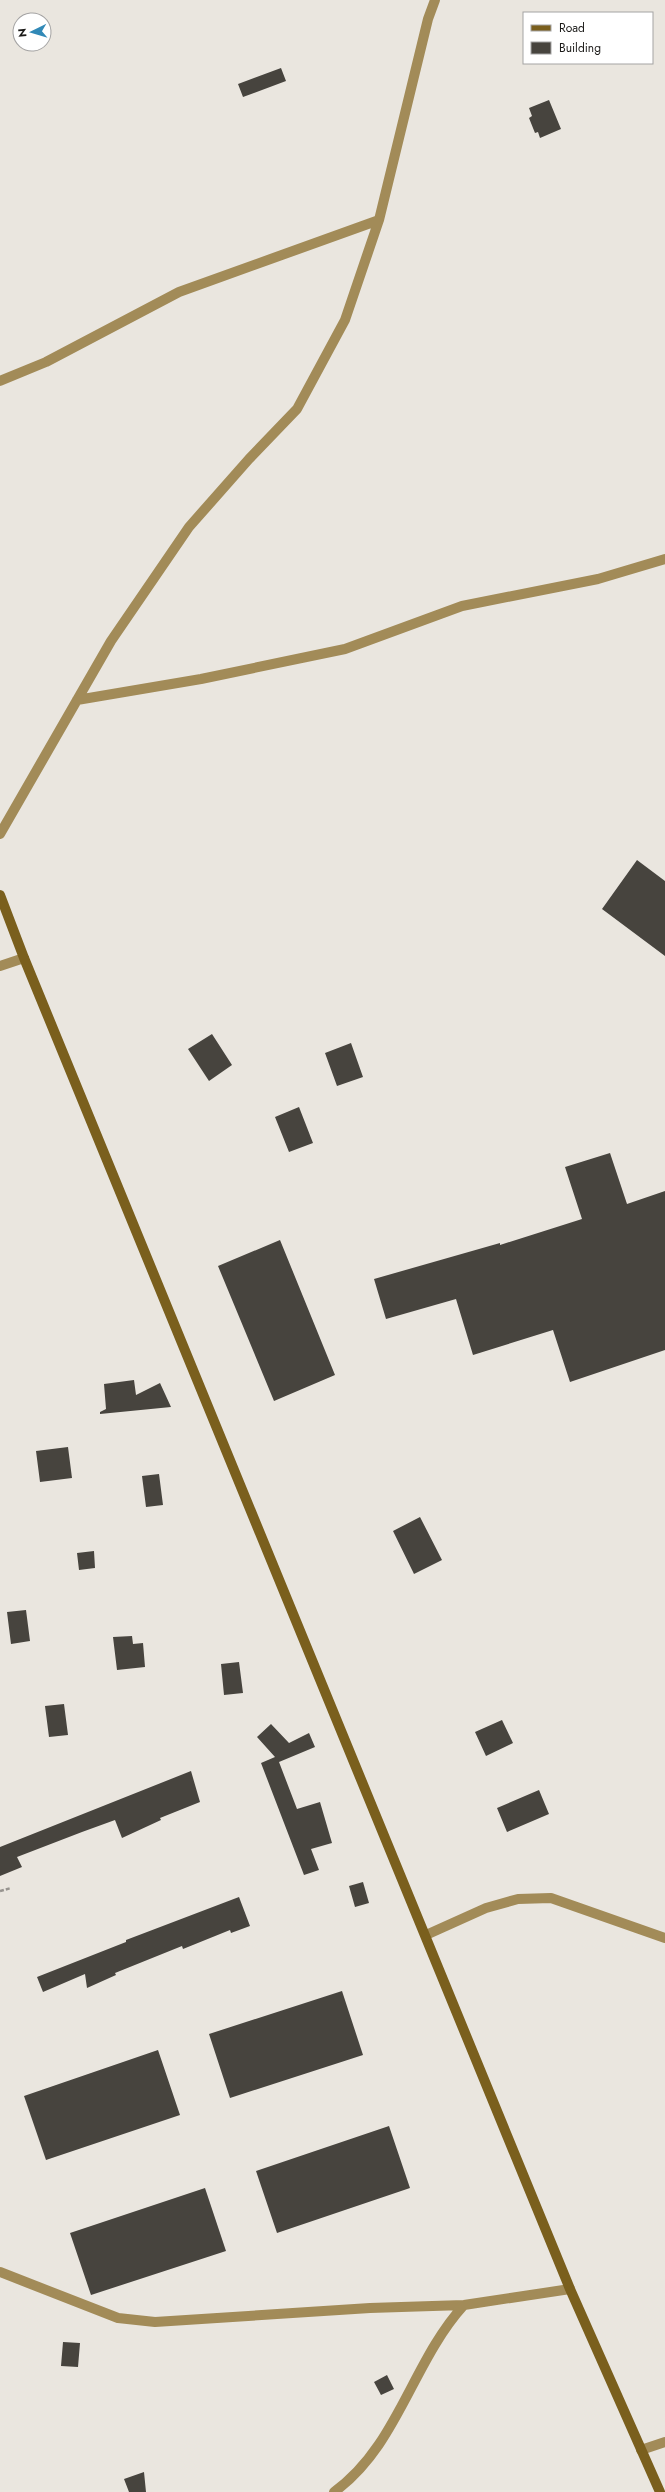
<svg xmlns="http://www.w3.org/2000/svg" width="665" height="2492" font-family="Jost,sans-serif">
<rect width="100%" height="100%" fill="#eae6df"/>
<path fill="#47443e" d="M281 68 286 81 243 97 238 84Z
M549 100 561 129 540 138 538 132 535 133 529 118 532 116 529 108Z
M637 860 665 881V956L602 909Z
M212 1034 232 1065 209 1081 188 1049Z
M351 1043 363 1077 337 1086 325 1053Z
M299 1107 313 1143 289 1152 275 1117Z
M610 1153 627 1204 665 1191V1350L570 1382 553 1330 473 1355 456 1299 386 1319 374 1279 500 1243V1245L582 1219 565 1167Z
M280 1240 335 1375 274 1401 218 1266Z
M134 1380 136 1395 160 1383 171 1407 100 1414V1412L106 1409 104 1384Z
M68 1447 72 1478 40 1482 36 1451Z
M159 1474 163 1505 146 1507 142 1476Z
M420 1517 442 1560 414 1574 393 1531Z
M94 1551 95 1568 79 1570 77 1553Z
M26 1610 30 1641 11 1644 7 1612Z
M132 1636 133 1644 143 1643 145 1667 117 1670 113 1637Z
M239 1662 243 1693 224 1695 221 1664Z
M64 1704 68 1735 49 1737 45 1706Z
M502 1720 513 1743 486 1756 475 1732Z
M271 1724 289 1743 309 1733 315 1747 279 1762 297 1809 320 1802 332 1843 311 1849 319 1870 304 1875 261 1763 275 1757 257 1737Z
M191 1771 200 1802 160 1818 161 1820 122 1838 115 1820 82 1832 17 1857 22 1867 0 1876V1847Z
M539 1790 549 1814 507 1832 497 1808Z
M363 1882 369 1903 355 1907 349 1886Z
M239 1897 250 1926 231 1933 230 1930 183 1949 182 1946 115 1973 116 1975 87 1988 85 1974 43 1992 37 1977 126 1942V1940Z
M342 1991 363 2055 230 2098 209 2034Z
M158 2050 180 2115 46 2160 24 2096Z
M389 2126 410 2188 277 2233 256 2171Z
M205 2188 226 2251 91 2295 70 2233Z
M63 2342 80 2343 78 2367 61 2366Z
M387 2375 394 2389 381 2395 374 2382Z
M144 2472 146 2492H129L124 2479Z"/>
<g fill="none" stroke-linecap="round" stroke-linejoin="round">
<path stroke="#97948f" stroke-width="2.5" stroke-dasharray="4 2" stroke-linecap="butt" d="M0 1891 11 1888"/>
<path stroke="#a28b58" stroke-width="10" d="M0 381 46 362 179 292 379 220
M77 700 201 679 345 649 462 606 598 579 665 559
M0 834 111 641 189 527 249 459 297 409 345 320 379 220 428 19 435 0
M0 966 24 958
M426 1935 486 1908 518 1899 551 1898 665 1938
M0 2272 118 2318 155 2322 370 2308 464 2305 570 2289
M641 2450 665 2442
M334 2492C398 2446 412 2362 464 2305"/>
<path stroke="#7a5f1d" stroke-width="10" d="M0 895 24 958 570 2289 660 2492"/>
</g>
<rect x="523" y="12" width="130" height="52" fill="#ffffff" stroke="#a4a3a3"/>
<rect x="531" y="25" width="20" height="6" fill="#7a5f1d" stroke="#a4a3a3"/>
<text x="559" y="32" font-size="12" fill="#1b1a18">Road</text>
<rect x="531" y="42" width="20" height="12" fill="#47443e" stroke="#a4a3a3"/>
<text x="559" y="52" font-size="12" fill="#1b1a18">Building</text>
<g transform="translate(32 32) rotate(265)"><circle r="19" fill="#ffffff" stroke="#a4a3a3"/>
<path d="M0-3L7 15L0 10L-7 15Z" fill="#3189b7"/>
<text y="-6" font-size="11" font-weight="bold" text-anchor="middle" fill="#1b1a18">N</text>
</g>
</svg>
